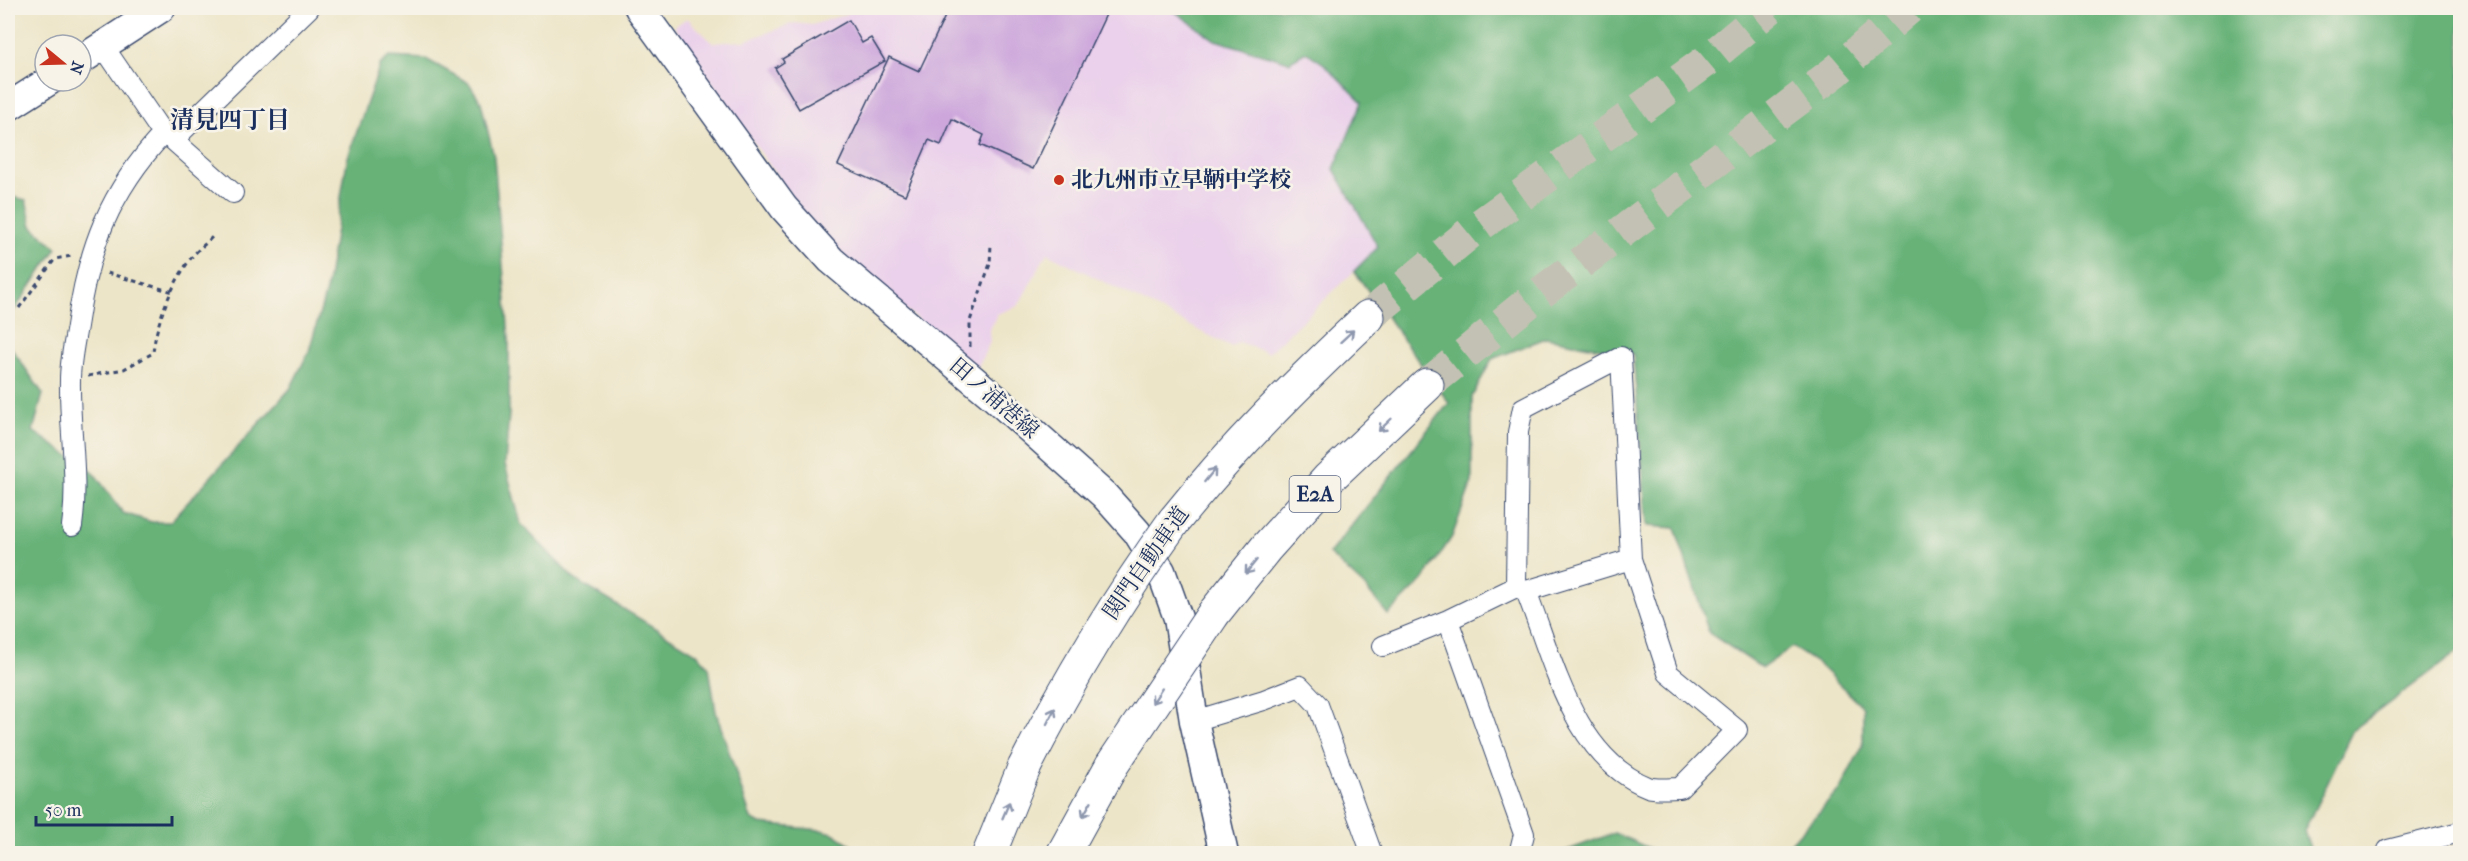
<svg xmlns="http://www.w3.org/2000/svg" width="2468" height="861" font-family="'IM FELL French Canon','Noto Serif JP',serif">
<rect width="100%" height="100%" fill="#f7f3e8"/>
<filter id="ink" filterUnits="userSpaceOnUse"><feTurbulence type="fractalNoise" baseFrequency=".0167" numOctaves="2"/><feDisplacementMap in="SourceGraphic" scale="12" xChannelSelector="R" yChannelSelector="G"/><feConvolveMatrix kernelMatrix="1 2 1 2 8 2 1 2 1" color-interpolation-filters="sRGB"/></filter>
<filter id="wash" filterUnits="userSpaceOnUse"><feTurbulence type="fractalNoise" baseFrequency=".008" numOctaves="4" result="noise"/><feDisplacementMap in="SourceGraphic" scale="24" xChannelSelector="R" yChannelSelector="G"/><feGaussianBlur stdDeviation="1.35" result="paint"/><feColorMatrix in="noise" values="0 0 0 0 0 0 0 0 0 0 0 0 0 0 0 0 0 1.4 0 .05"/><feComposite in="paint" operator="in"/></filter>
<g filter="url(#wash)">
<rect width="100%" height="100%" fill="#ede5c8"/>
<path fill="#ebd1eb" d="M864 8H1170L1215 40 1289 62 1306 52 1324 64 1362 102 1334 169 1379 248 1268 353 1239 342 1232 347 1047 253 1018 306 997 314 989 332 990 342 977 369 843 257 804 215 674 27 687 18 713 43 744 41 794 23 812 25Z"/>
<path fill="#68b278" stroke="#42706b" stroke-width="1.5" d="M1170 8H2460V650L2353 730 2304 831 2312 853H1782L1840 789 1863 745V707L1818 664 1792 647 1762 668 1709 633 1675 528 1647 526 1633 354 1546 338 1492 359 1472 397V482L1452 537 1423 580 1388 615 1364 586 1329 554 1449 403 1354 271 1378 247 1334 169 1362 102 1324 64 1306 52 1289 62 1215 40Z
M389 57 426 59 469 83 481 102 494 157 509 338V414L505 464 521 524 574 579 698 654 709 667 716 712 751 819 760 824 821 830 833 833 850 844 852 853H8V343L43 394 33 431 94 473 123 513 152 522H170L290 389 309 351 326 291 347 160 380 65Z
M8 196 26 200 32 226 57 248 8 319Z
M1614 833 1660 853H1560Z"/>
<g id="blocks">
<path fill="#cda7dc" d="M949 8H1109L1033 169 980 145 984 135 952 119 941 145 929 140 905 195 838 165 889 57 919 71Z
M849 20 862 43 871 38 885 61 799 109 775 68 784 62 782 59Z"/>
</g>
</g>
<g filter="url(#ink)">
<use href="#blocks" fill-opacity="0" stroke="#3a4a6e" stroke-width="1.5"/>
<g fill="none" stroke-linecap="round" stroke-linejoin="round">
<path stroke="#c3c1b3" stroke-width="33" stroke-dasharray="33 16" stroke-linecap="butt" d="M1368 317 1472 231 1705 62 1770 8
M1427 385 1530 301 1836 71 1909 8"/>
<defs>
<path id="street" d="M103 46 163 134
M173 140 233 193
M72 526C79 477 69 430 70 380 70 362 74 344 77 326 88 249 109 192 163 134L173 140 309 8
M1516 587 1518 432 1523 408 1621 357 1631 559 1668 673 1737 730 1680 788C1671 788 1657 790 1648 787 1573 757 1553 659 1526 591
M1448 620 1524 834 1519 854
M1383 646 1448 620 1516 587 1526 591 1631 559
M1194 721 1264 700 1300 686 1318 705 1372 854
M2388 850 2460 832"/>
<path id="secondary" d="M639 8 784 208 831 260 995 398 1104 495 1137 532 1161 571 1178 618 1194 721 1224 854
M81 60 161 8
M8 107 49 81"/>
<path id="highway" d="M1174 521C1233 447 1299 382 1368 317
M1214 613 1266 548 1328 479 1427 385
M989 854 1024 768
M1063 854 1112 765"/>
</defs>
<use href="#street" stroke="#3a4a6e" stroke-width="22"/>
<use href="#secondary" stroke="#3a4a6e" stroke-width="31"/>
<use href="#highway" stroke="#3a4a6e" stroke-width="35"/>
<path stroke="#3a4a6e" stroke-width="3" stroke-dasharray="4.5 4.5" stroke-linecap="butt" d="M107 273 173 292
M19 308 55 259 72 256
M970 347V321L990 264 991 244
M88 376 124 369 153 353C156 322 172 284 191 258 197 250 207 243 214 235"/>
<use href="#street" stroke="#fff" stroke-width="20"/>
<use href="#secondary" stroke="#fff" stroke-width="28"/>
<use href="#highway" stroke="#fff" stroke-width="33"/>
<defs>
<path id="highway-bridge" d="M1112 765 1214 613
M1024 768C1068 681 1117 600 1174 521"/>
</defs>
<use href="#highway-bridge" stroke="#3a4a6e" stroke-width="35" stroke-linecap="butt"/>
<use href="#highway-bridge" stroke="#fff" stroke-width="33"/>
</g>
<defs><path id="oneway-shaft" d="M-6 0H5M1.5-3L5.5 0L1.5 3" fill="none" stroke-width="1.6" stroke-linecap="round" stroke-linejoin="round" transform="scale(1.5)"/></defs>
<g stroke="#8d97ae">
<use href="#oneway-shaft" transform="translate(1347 336) rotate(-43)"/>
<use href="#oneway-shaft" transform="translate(1385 425) rotate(136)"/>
<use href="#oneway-shaft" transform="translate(1210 475) rotate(-51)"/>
<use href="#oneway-shaft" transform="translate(1251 567) rotate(129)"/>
<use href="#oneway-shaft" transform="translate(1157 696) rotate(123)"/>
<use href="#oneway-shaft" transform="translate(1051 716) rotate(-63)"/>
<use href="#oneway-shaft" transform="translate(1087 809) rotate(120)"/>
<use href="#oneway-shaft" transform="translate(1006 810) rotate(-67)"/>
</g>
</g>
<circle fill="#c8321e" stroke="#f7f3e8" stroke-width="2" cx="1059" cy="180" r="6"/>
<g text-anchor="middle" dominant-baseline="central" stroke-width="5" stroke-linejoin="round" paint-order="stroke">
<rect fill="#f7f3e8" stroke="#5d6a87" stroke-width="1.5" x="1289.5" y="476" width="51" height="36" rx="4.5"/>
<g font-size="21" font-weight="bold" fill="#1b2f5e">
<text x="1315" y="494">E2A</text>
</g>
<g font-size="22" font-weight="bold" fill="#1b2f5e" stroke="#f7f3e8" text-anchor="start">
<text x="1071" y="180">北九州市立早鞆中学校</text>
</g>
<g font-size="22" fill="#1b2f5e" stroke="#f7f3e8">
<text transform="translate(994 398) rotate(41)">田ノ浦港線</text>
<text transform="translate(1146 563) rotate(-55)">関門自動車道</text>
</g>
<g font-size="24" font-weight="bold" fill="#1b2f5e" stroke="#f7f3e8">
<text x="230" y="120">清見四丁目</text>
</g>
</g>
<rect width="2468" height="861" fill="none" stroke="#f7f3e8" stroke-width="30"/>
<g transform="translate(63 63) rotate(109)"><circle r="28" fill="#f7f3e8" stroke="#9fa5b1" stroke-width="1.5"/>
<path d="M0-4.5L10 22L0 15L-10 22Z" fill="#c8321e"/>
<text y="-9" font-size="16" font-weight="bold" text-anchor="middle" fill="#1b2f5e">N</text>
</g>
<path d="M36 816v9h136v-9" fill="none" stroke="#1b2f5e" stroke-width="3"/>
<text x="45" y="816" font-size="18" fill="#1b2f5e" stroke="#f7f3e8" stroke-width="4.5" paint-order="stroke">50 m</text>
</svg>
